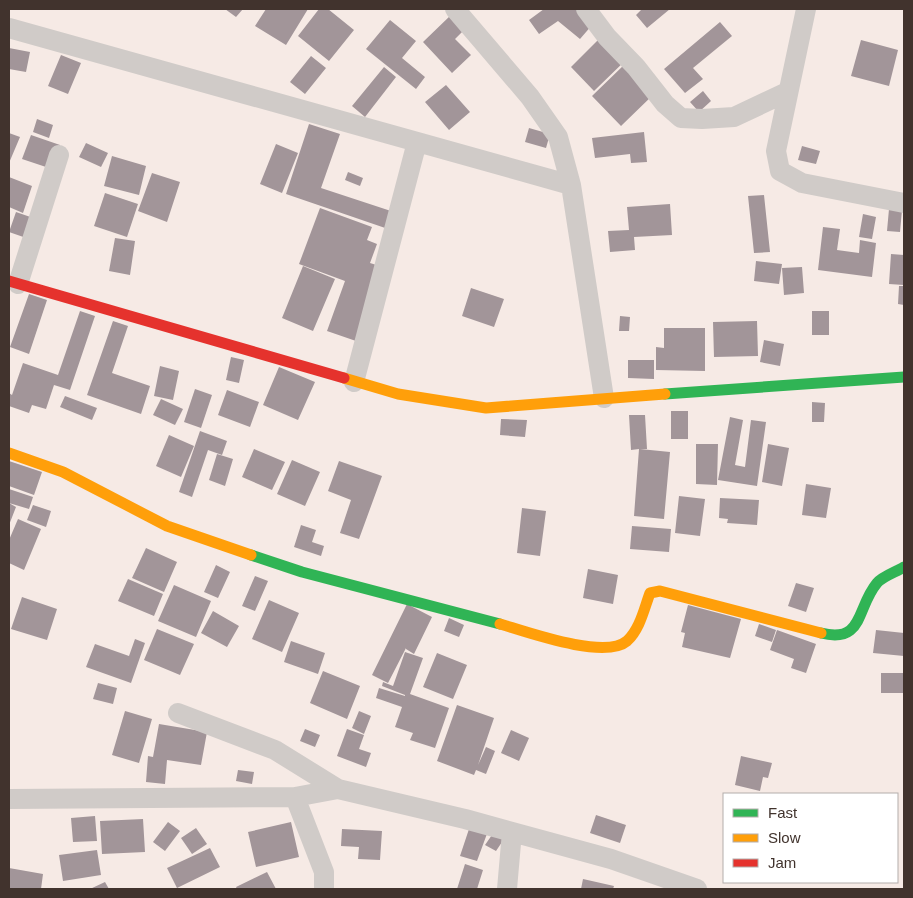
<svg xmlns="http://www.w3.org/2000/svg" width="913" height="898" font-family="Helvetica,sans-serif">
<rect width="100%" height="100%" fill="#f6eae5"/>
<path fill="#a29599" d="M225 9H243L236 17Z
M266 9H308L286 45 255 26Z
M319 9H328L354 30 329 61 298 36Z
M544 9H589L599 17 580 39 558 21 539 34 529 20Z
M642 9H670L647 28 636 15Z
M451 15 465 29 455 39 471 55 452 73 423 42Z
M390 20 416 41 402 58 425 77 416 89 366 49Z
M720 22 732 36 693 68 703 79 685 93 664 69Z
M605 33 629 57 594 91 571 67Z
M861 40 898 50 889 86 851 76Z
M9 48 30 52 26 72 9 69Z
M61 55 81 63 68 94 48 86Z
M311 56 326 68 305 94 290 82Z
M626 63 655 93 621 126 592 96Z
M384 67 396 77 365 117 352 106Z
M446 85 470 112 449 130 425 102Z
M703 91 711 101 699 112 690 102Z
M37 119 53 125 49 138 33 132Z
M309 124 340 134 321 188 397 213 391 230 286 194Z
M529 128 550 134 546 148 525 142Z
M644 132 647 162 631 163 630 154 595 158 592 138Z
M9 133 20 137 9 163Z
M31 135 60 145 52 169 22 159Z
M86 143 108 153 101 167 79 157Z
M276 144 298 153 282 193 260 184Z
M802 146 820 151 816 164 798 160Z
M112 156 146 166 139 195 104 186Z
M348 172 363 178 360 186 345 180Z
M152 173 180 182 167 222 138 211Z
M9 177 32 186 23 213 9 207Z
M105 193 138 204 127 237 94 226Z
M764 195 770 252 754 253 748 196Z
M670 204 672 235 634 237 635 250 610 252 608 231 629 230 627 207Z
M320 208 372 227 367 240 377 244 370 263 383 267 356 341 327 331 345 281 299 264Z
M889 209 902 210 900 232 887 231Z
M16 212 39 220 32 240 9 232Z
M863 214 876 217 872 239 859 237Z
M823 227 840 229 837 250 859 253 860 240 876 243 872 277 818 270Z
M115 238 135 241 130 275 109 271Z
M891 254 904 255V285L889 284Z
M756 261 782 264 779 284 754 281Z
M303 266 335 279 313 331 282 318Z
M802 267 804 293 784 295 782 268Z
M899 286H904V305L898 304Z
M471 288 504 299 494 327 462 316Z
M29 294 47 300 29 354 10 347Z
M80 311 95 316 70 390 54 385 46 409 32 405 29 413 9 406V393L12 395 23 363 58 375Z
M812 311H829V335H812Z
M620 316 630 317 629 331H619Z
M113 321 128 326 112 373 150 386 141 414 87 395Z
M757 321 758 356 714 357 713 322Z
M664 328H705V371L656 370V347L664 348Z
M764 340 784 344 780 366 760 362Z
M231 357 244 360 239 383 226 380Z
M628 360H654V379L628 378Z
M160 366 179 371 173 400 154 396Z
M279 367 315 382 298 420 263 405Z
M195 389 212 395 201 428 184 422Z
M227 390 259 402 250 427 218 415Z
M65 396 97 408 92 420 60 407Z
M161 399 183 409 175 425 153 415Z
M812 402 825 403 824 422H812Z
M671 411H688V439H671Z
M629 415H645L647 449H640L670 452 664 519 634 516 639 449 631 450Z
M730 417 743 420 735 465 745 467 751 420 766 422 757 486 718 480Z
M501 419 527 420 525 437 500 435Z
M200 431 227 441 222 455 208 450 192 497 179 492Z
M169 435 194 446 181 477 156 466Z
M696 444H718L717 485 696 484Z
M768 444 789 448 782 486 762 482Z
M254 449 285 462 272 490 242 477Z
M217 454 233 459 225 486 209 480Z
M292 460 320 472 305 506 277 494Z
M9 461 42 472 34 495 9 486Z
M339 461 382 476 359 539 340 533 351 500 328 491Z
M806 484 831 488 826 518 802 515Z
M9 489 33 497 29 509 9 503Z
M679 496 705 499 700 536 675 533Z
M720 498 759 500 757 525 727 523 728 519 719 518Z
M9 503 16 507 9 525Z
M33 505 51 511 46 527 27 520Z
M522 508 546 511 540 556 517 553Z
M18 519 41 529 24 570 9 563V540Z
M301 525 316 530 312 542 324 546 321 556 294 547Z
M632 526 671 529 669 552 630 549Z
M146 548 177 562 164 592 132 578Z
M216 565 230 572 218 598 204 592Z
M588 569 618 575 613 604 583 598Z
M255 576 268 581 255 611 242 606Z
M128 579 163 594 154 616 118 601Z
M796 583 814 588 806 612 788 606Z
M174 585 211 601 196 637 158 621Z
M22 597 57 609 47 640 11 629Z
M269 600 299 613 282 652 252 639Z
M407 604 432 617 414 654 406 649V648L388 683 372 675Z
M688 605 741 619 730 658 682 647 685 633 681 632Z
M213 611 239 626 227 647 201 633Z
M449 618 464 625 459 637 444 631Z
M759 624 776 630 772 642 755 636Z
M157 629 194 644 180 675 144 660Z
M777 630 816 644 806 673 791 668 794 659 770 650Z
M876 630 904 633V656L873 653Z
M135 639 145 643 131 683 86 667 95 644 129 656Z
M291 641 325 653 318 674 284 662Z
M405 652 423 658 410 694 449 708 435 748 410 740 413 733 395 727 402 707 376 698 379 688 405 696V695L382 686 383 682 393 686Z
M437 653 467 665 453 699 423 687Z
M323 671 360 686 347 719 310 703Z
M881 673H904V693H881Z
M98 683 117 688 113 704 93 699Z
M457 705 494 718 478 765 486 747 495 751 486 774 476 770 474 775 437 761Z
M125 711 152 719 139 763 112 755Z
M359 711 371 716 364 734 352 728Z
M159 724 207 732 201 765 167 760 165 784 146 782 148 756 153 757Z
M305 729 320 735 315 747 300 741Z
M347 729 364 735 359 749 371 753 366 767 337 756Z
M511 730 529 738 519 761 501 753Z
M741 756 772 763 768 778 763 777 760 791 735 785Z
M238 770 254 772 252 784 236 781Z
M596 815 626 825 620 843 590 833Z
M95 816 97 841 73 842 71 818Z
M143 819 145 852 102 854 100 821Z
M168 822 180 831 165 851 153 842Z
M291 822 299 857 256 867 248 832Z
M470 826 488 831 477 861 460 856Z
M196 828 207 844 192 854 181 838Z
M342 829 382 831 380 860 358 859 359 847 341 846Z
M494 832 504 839 496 851 485 845Z
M210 848 220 867 177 888 167 868Z
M97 850 101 875 63 881 59 855Z
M465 864 483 870 477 889H457Z
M9 868 43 874 41 889H9Z
M267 872 276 889H237L236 887Z
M583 879 614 886 613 889H581Z
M105 882 109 889H90Z"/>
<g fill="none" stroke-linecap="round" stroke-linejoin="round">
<path stroke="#d0cbc8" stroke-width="20" d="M455 9 530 97 558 137 571 185 604 398
M586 9 607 37 636 67 665 104 681 118 702 119 734 117 787 92
M806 9 776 151 780 171 802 183 904 203
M9 28 571 185
M18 284 59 155
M354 382 417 142
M178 713 275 750 338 789
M295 797 324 872V889
M9 799 295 797 338 789 465 819 611 859 697 889
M507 889 512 832"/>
<path stroke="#30b455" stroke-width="11" d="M665 394 904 377
M251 555 302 572 500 624
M821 633C864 644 856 608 877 583 883 576 896 572 904 567"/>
<path stroke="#ff9f0a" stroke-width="11" d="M344 378 398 394 486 408 665 394
M9 453 63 472 167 526 251 555
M500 624C527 632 605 660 627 641 640 629 644 609 650 593L660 591 821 633"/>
<path stroke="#e5322d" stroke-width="11" d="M9 281 344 378"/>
</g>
<rect width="913" height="898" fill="none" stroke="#41332d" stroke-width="20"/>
<rect x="723" y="793" width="175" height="90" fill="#ffffff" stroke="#b3adab"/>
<rect x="733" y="809" width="25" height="8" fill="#30b455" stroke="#b3adab"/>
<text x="768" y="818" font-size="15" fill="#41332d">Fast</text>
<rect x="733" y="834" width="25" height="8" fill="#ff9f0a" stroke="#b3adab"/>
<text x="768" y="843" font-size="15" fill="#41332d">Slow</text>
<rect x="733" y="859" width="25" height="8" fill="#e5322d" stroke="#b3adab"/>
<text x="768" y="868" font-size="15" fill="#41332d">Jam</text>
</svg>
